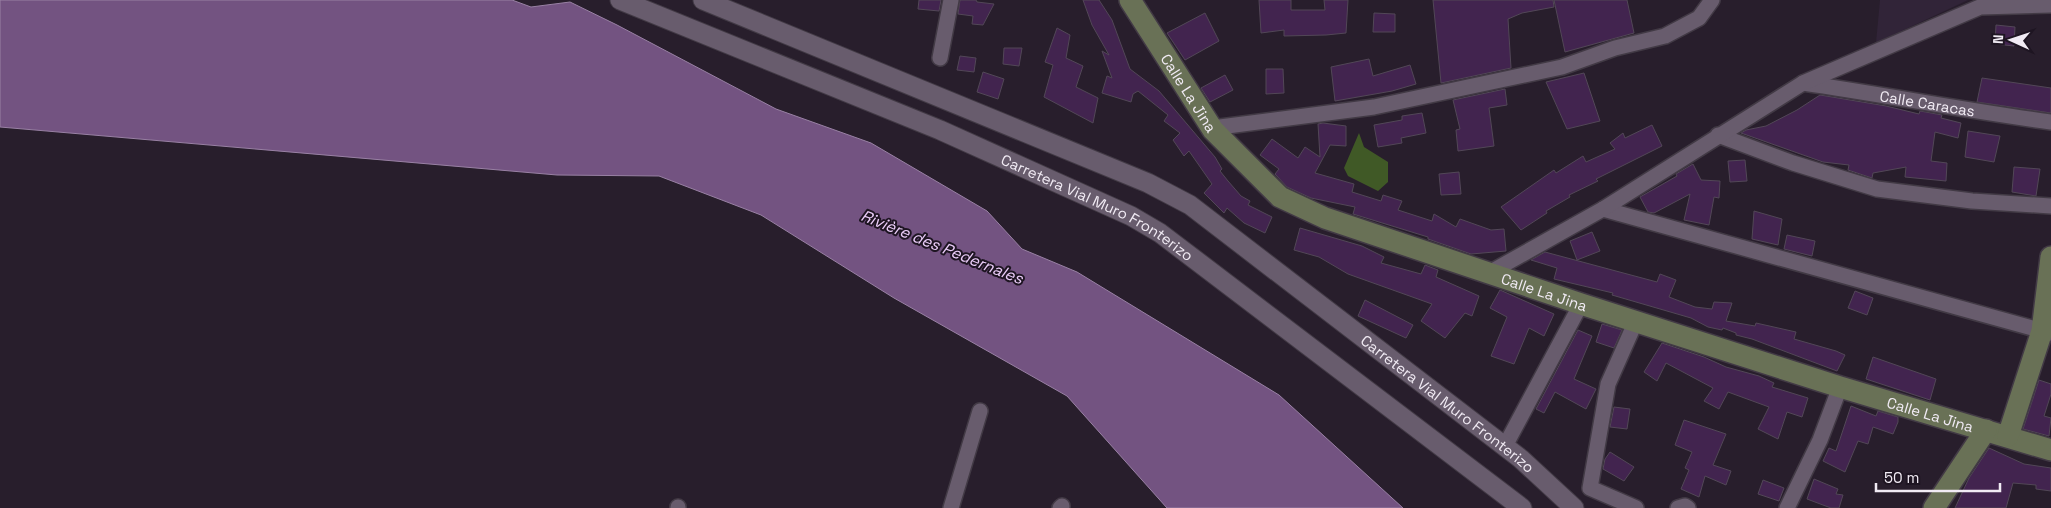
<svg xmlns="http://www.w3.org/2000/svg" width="2051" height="508" font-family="'Space Grotesk',sans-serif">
<rect width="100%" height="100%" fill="#281e2c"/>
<path fill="#312438" d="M1880 0H1968L1876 43Z"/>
<path fill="#405926" d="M1359 133 1364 147 1388 162V182L1378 191 1348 176 1344 168Z"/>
<path fill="#735381" stroke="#9981a4" d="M0 0H512L531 7 570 2 617 25 776 109 871 143 987 211 1022 249 1077 272 1279 395 1403 508H1167L1067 396 894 298 761 215 659 176 557 175 0 127Z"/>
<path fill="#42244f" stroke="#524757" d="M919 0H941L939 11 918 9Z
M960 0H976L977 2 994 4 983 25 972 24 973 16 958 14Z
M1083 0H1099L1112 20 1130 69 1159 91 1215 157 1222 169 1220 171 1228 181 1241 196 1250 201 1248 205 1272 217 1265 233 1244 223 1227 208 1224 213 1204 193 1212 184 1189 151 1184 156 1173 140 1180 133 1164 121 1168 115 1138 91 1133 94 1131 102 1102 93 1107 76 1112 78 1102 51 1109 55 1092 25Z
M1259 0H1291V10H1325L1324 0H1348L1346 33 1326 35 1284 36V30L1261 33Z
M1433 0H1553L1554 7 1522 13 1508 19 1511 68 1441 83Z
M1554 0H1627L1634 33 1565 52Z
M1205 13 1219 41 1185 60 1167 33Z
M1374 13 1395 14V32H1373Z
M1996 25 2015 27 2014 46 1995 44Z
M1057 28 1070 35 1066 58 1083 66 1076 87 1098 98 1093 123 1044 97 1053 65 1045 62Z
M1004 48H1022L1019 66 1003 64Z
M960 56 976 58 974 72 957 70Z
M1369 59 1373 76 1410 65 1416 84 1392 91 1335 101 1331 67Z
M1266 69H1283L1284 93 1266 94Z
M983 72 1004 79 998 99 977 92Z
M1584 73 1600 121 1567 129 1546 82Z
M1225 75 1233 90 1210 102 1201 88Z
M1982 78 2051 88V113L1977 102Z
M1505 89 1507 105 1489 108 1494 146 1458 151 1456 130 1460 129 1453 100Z
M1820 95 1886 106 1919 114 1920 111 1942 115 1941 118 1961 123 1958 138 1935 132 1931 161 1947 163 1946 181 1905 177 1906 167 1873 173 1872 178 1848 170 1849 165 1823 162 1741 133 1746 130 1766 126 1797 110Z
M1422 113 1426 133 1401 138 1402 143 1378 147 1374 125 1402 120V116Z
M1323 123 1346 126V146L1330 145 1315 173 1354 184 1352 192 1381 201 1383 195 1402 201 1398 210 1432 221 1434 214 1456 227 1460 219 1491 230 1504 229 1506 251 1471 254 1428 239V237L1353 214 1355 207 1311 198 1287 187 1275 174 1279 169 1260 155 1272 139 1298 158 1305 147 1320 157 1318 124Z
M1652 125 1662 146 1596 179 1598 181 1569 195 1570 197 1546 211 1547 213 1521 230 1501 207 1554 170 1556 173 1583 156 1586 162 1615 149 1610 143 1623 133 1625 138Z
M1968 131 2000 136 1994 162 1965 157Z
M1745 160 1747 181 1730 182 1728 161Z
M1693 164 1701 180 1720 181 1719 198 1714 197 1709 225 1684 220 1690 194 1654 213 1648 212 1640 197 1677 176 1676 174Z
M2014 167 2040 169 2036 196 2012 192Z
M1459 172 1461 194 1441 195 1439 174Z
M1754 211 1782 219 1778 245 1752 239Z
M1300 228 1362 246 1384 257 1381 263 1421 274 1425 265 1438 270 1436 277 1479 296 1472 316 1465 313 1445 338 1421 321 1432 304 1348 274 1319 257 1294 250Z
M1592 232 1600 251 1577 260 1570 241Z
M1787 235 1815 241 1812 256 1784 249Z
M1545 252 1657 282 1660 274 1676 280 1669 297 1695 307 1712 309 1714 302 1732 303 1726 321 1755 326 1756 323 1796 332 1794 339 1836 351 1845 355 1837 371 1752 339 1736 335V333L1723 328 1722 330 1708 327 1691 318 1612 295 1613 293 1554 279 1557 268 1531 260Z
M1500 290 1554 314 1544 336 1529 328 1514 364 1491 356 1507 317 1490 308Z
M1855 291 1873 298 1867 315 1848 308Z
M1365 300 1413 325 1406 338 1358 316Z
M1602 324 1622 330 1614 348 1596 342Z
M1578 330 1592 336 1574 379 1596 389 1586 409 1555 392 1544 413 1536 409Z
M1662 343 1704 357 1726 367 1759 376 1774 383 1772 387 1808 398 1802 417 1787 412 1778 439 1758 429 1769 407 1728 392 1719 409 1704 401 1713 388 1666 363 1657 381 1644 372Z
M1873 357 1936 379 1930 400 1866 379Z
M2039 380 2051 384V394L2044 416 2051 418 2049 436 2023 429Z
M1851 406 1876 416 1878 411 1898 417V422L1893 434 1873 427 1868 444 1858 441 1845 472 1823 461 1829 448 1836 451Z
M1614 407 1630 409 1627 429 1610 427Z
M1684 420 1726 434 1713 465 1731 471 1726 485 1705 476 1699 497 1681 489 1689 470 1685 468 1692 452 1675 445Z
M1989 448 2024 464 2051 468V491L2036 489V485L2013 483 2006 508H1955L1969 478Z
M1610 452 1634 467 1624 481 1603 469 1605 459Z
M1814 479 1838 489 1836 494 1843 495 1839 508H1831L1807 499Z
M1763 480 1784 488 1779 501 1758 494Z"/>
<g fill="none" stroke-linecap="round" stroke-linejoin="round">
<defs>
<g id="minor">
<path d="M940 58 951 0"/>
<path id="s1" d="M1803 83C1886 95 1968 111 2051 122"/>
<path d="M1212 128 1374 107 1562 67 1615 48 1665 36 1699 18 1712 0"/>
<path d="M1718 135 1793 163 1877 189 1972 201 2051 206"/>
<path d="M1603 209 2050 333"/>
<path d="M1489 273 1603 209 1803 83 1980 7 2051 5"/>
<path d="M1636 321 1608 384 1590 488 1636 508"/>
<path d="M1505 446 1581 304"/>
<path d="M678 507V508"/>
<path d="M951 508 980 411"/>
<path d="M1060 508 1062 506"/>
<path d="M1678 508 1685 506 1688 508"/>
<path d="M1787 508 1820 440 1840 387"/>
</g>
<g id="tertiary">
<path id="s2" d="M620 0 940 130 1131 216 1160 233 1522 508"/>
<path id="s3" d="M703 0 1148 183 1190 205 1521 459 1574 508"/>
</g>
<g id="secondary">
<path id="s4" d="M1130 0 1213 130 1280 197 1325 218 1581 304 1840 387 2051 450"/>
<path d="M2008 436 2042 331 2051 257"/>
<path d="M1934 508 1986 430"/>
</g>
</defs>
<use href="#minor" stroke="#423a45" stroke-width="18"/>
<use href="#tertiary" stroke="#423a45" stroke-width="21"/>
<use href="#secondary" stroke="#423a45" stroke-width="24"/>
<use href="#minor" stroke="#685c6d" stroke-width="15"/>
<use href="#tertiary" stroke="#685c6d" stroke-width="19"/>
<use href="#secondary" stroke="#697156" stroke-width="21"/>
</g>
<g text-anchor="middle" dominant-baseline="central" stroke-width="4" stroke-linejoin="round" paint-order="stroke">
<g font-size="15" fill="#f1ebf4" stroke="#1e1522">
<text stroke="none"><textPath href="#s4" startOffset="110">Calle La Jina</textPath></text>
<text stroke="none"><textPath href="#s1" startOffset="126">Calle Caracas</textPath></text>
<text stroke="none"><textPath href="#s2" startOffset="521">Carretera Vial Muro Fronterizo</textPath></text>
<text stroke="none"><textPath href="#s4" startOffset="530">Calle La Jina</textPath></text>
<text stroke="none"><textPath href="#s3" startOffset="854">Carretera Vial Muro Fronterizo</textPath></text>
<text stroke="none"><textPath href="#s4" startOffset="935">Calle La Jina</textPath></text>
</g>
<g font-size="16" font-style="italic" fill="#ebcdf9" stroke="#1e1522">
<text transform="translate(942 247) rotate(22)">Rivière des Pedernales</text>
</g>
</g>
<g transform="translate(2011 40) rotate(273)" stroke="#1e1522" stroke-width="4" paint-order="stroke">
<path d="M0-4L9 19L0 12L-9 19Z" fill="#f1ebf4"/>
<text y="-8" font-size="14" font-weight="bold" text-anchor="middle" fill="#f1ebf4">N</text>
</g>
<path d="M1876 483v8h124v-8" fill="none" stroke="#f1ebf4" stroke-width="2.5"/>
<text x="1884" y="483" font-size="15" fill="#f1ebf4" stroke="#1e1522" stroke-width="4" paint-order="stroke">50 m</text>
</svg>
